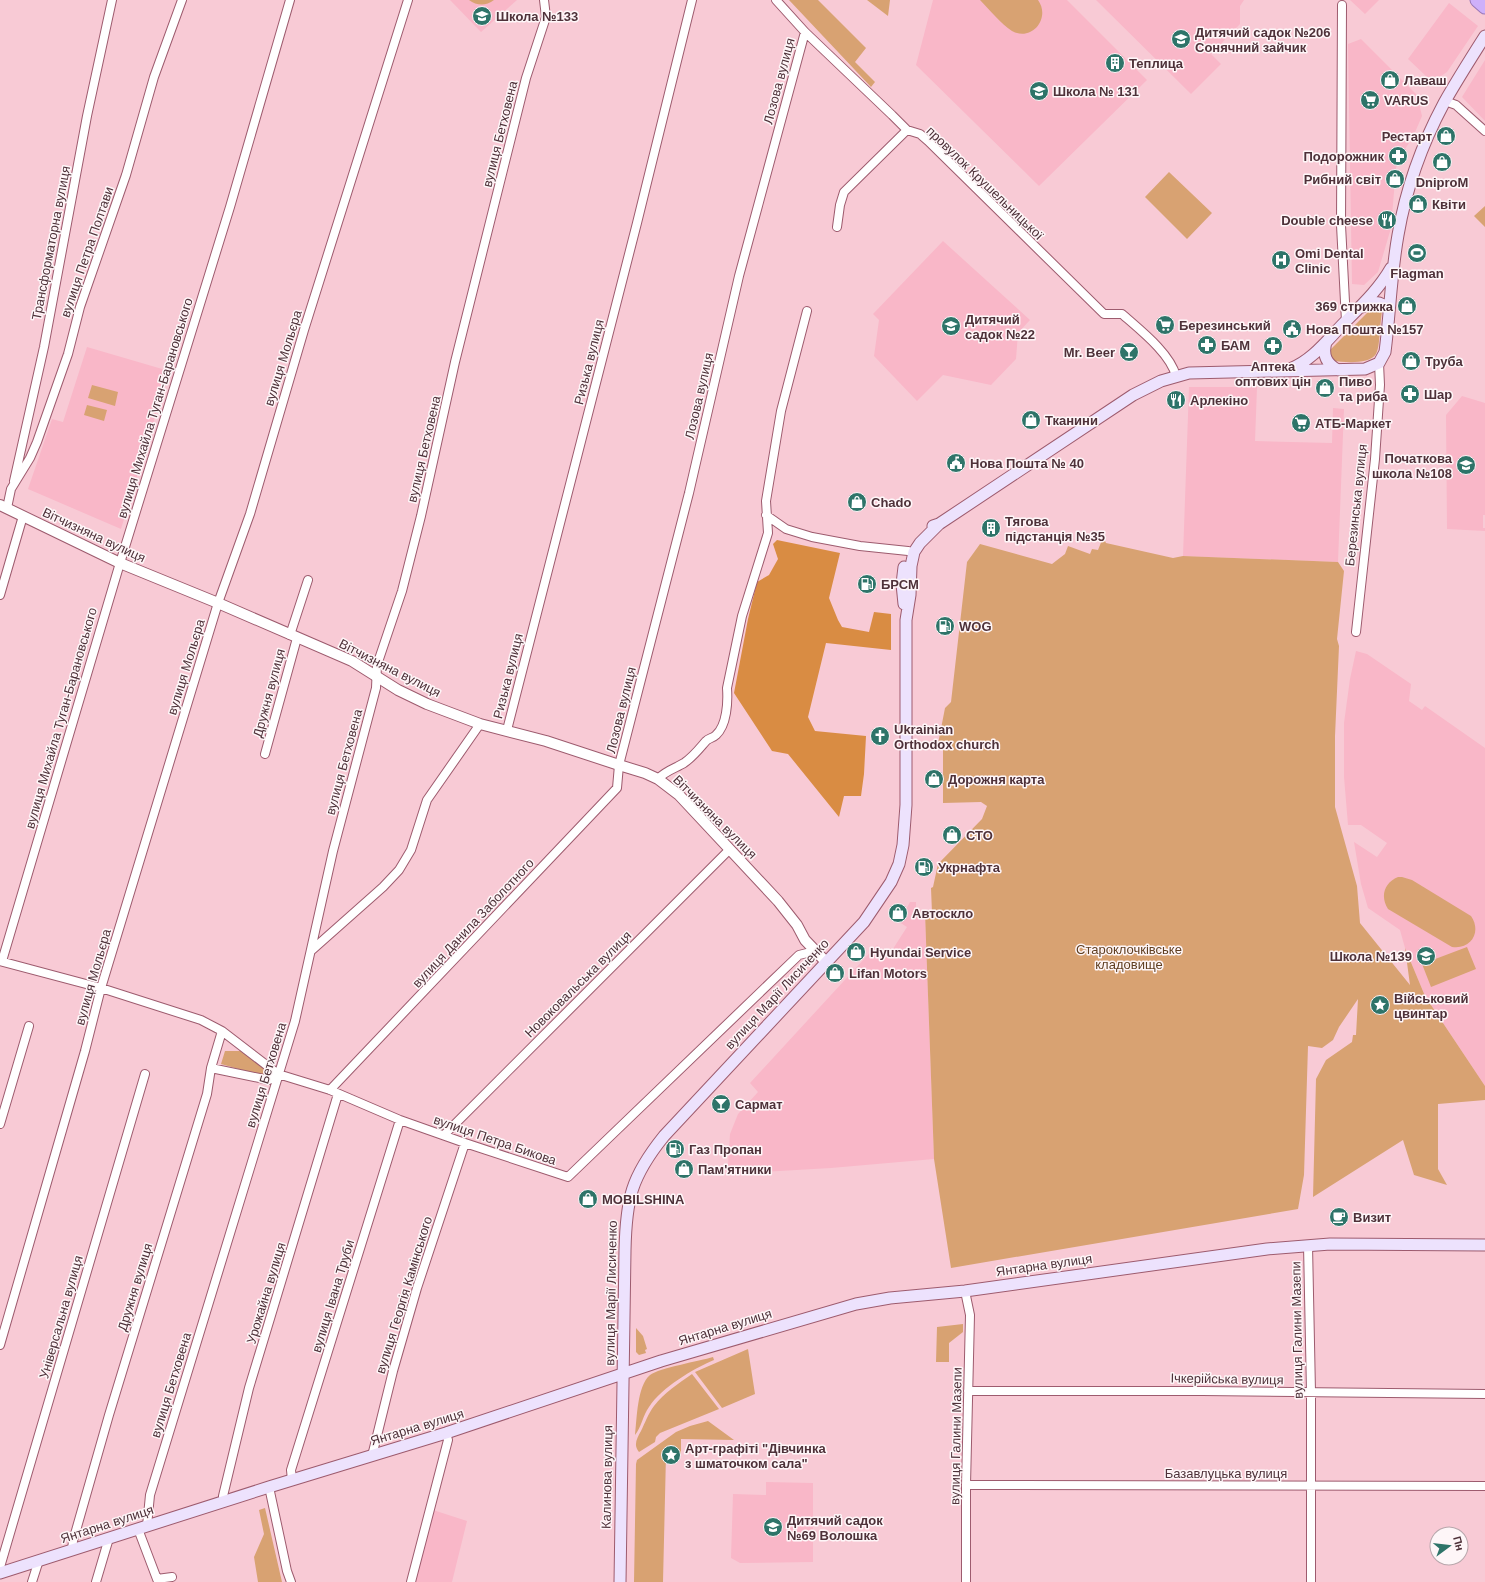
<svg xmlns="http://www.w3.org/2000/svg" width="1485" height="1582" font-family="Helvetica,sans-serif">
<rect width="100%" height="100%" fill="#f8cad5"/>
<path fill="#f9b7c8" d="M450 0H517L481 32Z
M933 0H1067L1147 80 1039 186 916 65Z
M1096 0H1244L1240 6V24L1211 54 1221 64 1191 94Z
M1350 0H1379L1365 14Z
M1449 3 1478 26 1447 72 1441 76 1427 77 1408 59Z
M1361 39 1417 95 1422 116 1413 137 1399 158 1396 168 1391 228 1378 272 1364 285 1352 284 1348 44Z
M1485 60V121L1462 97Z
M943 241 1030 320 1018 333 1016 359 991 385 943 375 917 401 874 356 879 320 873 314Z
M87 347 169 371 121 529 28 489 52 419 63 422Z
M1189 387H1257L1255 441 1332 443 1333 408 1344 409 1338 562 1183 556Z
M1462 396 1485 403V515H1483V528H1485V531L1447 529 1446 415Z
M1356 651 1367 654 1411 684 1409 701 1422 710 1425 706 1485 748V1086L1425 996 1405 948 1400 930 1368 908 1361 884 1354 842 1377 857 1387 843 1361 825H1348L1344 777V723L1350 679Z
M910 902H916V912L925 913 934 1159 831 1168 729 1174 728 1165 730 1134 738 1114 758 1092 750 1083 877 945 889 955 907 927 899 922Z
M766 1482 813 1483V1562L740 1563 731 1558 733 1494 766 1495Z
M433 1510 467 1521 452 1582H415Z"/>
<path fill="#d8a272" d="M469 0H494C486 6 477 6 469 0Z
M789 0H818L866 48 855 62 875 82 871 87Z
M867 0H890L888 16Z
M980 0H1038C1051 18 1032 42 1012 31 1001 24 989 9 980 0Z
M1169 172 1212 213 1187 239 1145 197Z
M1485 206V227L1474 216Z
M1377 307 1382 310 1380 329 1348 332 1371 309Z
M1380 332C1379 339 1379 348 1376 354 1369 365 1344 362 1333 361L1329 352 1330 350 1345 335Z
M92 385 118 392 115 406 88 398Z
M87 405 107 410 104 421 84 415Z
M1102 540 1105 541 1106 543 1173 558 1183 556 1338 562 1344 571 1337 639 1339 646 1335 736V807L1357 886 1360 923 1410 985 1405 948 1425 996 1485 1086V1100L1438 1104V1169L1447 1185 1414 1175 1403 1140 1313 1197 1316 1079 1326 1060 1352 1042 1353 1035H1356L1358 999 1339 1027 1333 1040 1322 1048 1308 1046 1304 1175 1298 1209 951 1268 934 1159 925 913H932L931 888 933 887 938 864 982 819 987 806 981 802 943 803V745L938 744 945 708 951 702 967 562 980 544 1052 564 1065 554 1068 546 1090 554 1092 549 1098 550Z
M1398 877H1402L1412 880 1471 916C1482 932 1471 950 1452 947L1388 909C1380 896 1384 883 1398 877Z
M1467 947 1476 969 1431 987 1422 964Z
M225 1051H241L244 1053 269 1072 268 1076 266 1077 221 1064Z
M963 1324V1332L949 1343V1362H936L937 1327Z
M636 1328 643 1336 647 1349 645 1350 646 1353 639 1355 636 1352Z
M748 1349 755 1394 722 1408 695 1372Z
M713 1357 714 1360C693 1369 662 1387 649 1407 643 1415 641 1428 635 1435 637 1419 637 1386 650 1375 659 1368 700 1361 713 1357Z
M692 1374 719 1409 660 1433 656 1437 655 1442 639 1452C633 1445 637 1438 641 1431 645 1423 648 1414 654 1406 664 1393 679 1383 692 1374Z
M708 1421 734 1440 681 1439V1455H666L663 1582H634L636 1464 637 1460 676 1432 690 1426Z
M265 1508 282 1582H258L254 1557 264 1534 259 1510Z"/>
<path fill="#d98c43" d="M777 540 840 553 829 598 838 620 842 627 869 632 874 612 891 614V650L826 643 808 717 815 731 866 736 864 774 861 796H844L839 817 788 754 772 751 734 693 748 619 757 582 769 575 778 559 773 544Z"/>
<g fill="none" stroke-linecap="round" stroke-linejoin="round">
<defs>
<path id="minor" d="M776 0 805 32 892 115 907 130 920 134 928 141 1104 314H1122C1140 330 1170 353 1176 376
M1342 5 1341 225 1346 321
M1445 101 1456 105 1485 131
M837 227 840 205 844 192 907 130
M14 481 44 347 87 116 112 0
M7 508 11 489 30 458 37 442 68 354 80 307 126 175 154 77 182 0
M766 515 786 529 812 537 860 546 908 551
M0 595 23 516
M1356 632 1375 459 1380 385 1379 363
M290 635 308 580
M507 730 637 223 692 0
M265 754 297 638
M658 779C665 771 676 768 684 763 693 757 699 749 706 741 709 738 713 738 716 735 727 725 728 702 727 688L742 616 768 533 766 501 781 411 807 311
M312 950 383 887 399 870 411 850 427 800 480 724
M0 961 101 988 201 1020 222 1031 278 1074
M2 961 120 563 230 207 290 0
M211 1068 269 1080 278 1074 330 1090 400 1120 465 1143 568 1177 799 955 815 951
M330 1090 617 788 619 765 689 493 739 276 805 32
M0 1124 29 1026
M444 1135 729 850
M1308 1245 1311 1392V1582
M965 1291 970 1315 966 1485V1582
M0 1345 85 1051 101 988 218 603 250 514 304 330 408 0
M968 1391H1202L1485 1394
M372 1456 393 1371 417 1288 465 1143
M292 1480 291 1470 400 1120
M966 1485 1485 1486
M269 1487 287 1571 291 1582
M223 1501V1496L249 1388 338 1094
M147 1526 150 1495 295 1021 333 851 376 688 377 665 402 591 421 516 455 362 526 78 546 17 544 0
M138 1529 157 1579 172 1577
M72 1550 73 1541 109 1415 207 1094 211 1068 222 1031
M0 1567 145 1074
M32 1582 39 1560
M96 1582 109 1538
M411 1582 448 1440 446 1433"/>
<path id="tertiary" d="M0 505 120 563 218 603 352 661 398 690 427 704 480 724 546 741 619 765 645 773 658 779 679 795 778 901 797 925 805 940 826 962"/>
<path id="secondary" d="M1362 307C1373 301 1380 300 1389 310
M1326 342C1322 356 1327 364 1338 370
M1290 369C1313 360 1328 339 1345 322 1362 305 1379 289 1391 268
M933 526 939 524 1133 395 1161 381 1189 373 1365 369 1379 363 1385 352C1390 313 1391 274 1398 235 1406 189 1422 144 1444 103 1457 80 1471 58 1485 36
M904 604 902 584 904 567
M0 1573 269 1487 446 1433 661 1361 856 1304 890 1298 965 1291 1267 1249 1330 1244 1485 1245
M620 1582 625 1251C626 1199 631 1177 664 1136L864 922 891 882 899 864 903 845 906 805V620L910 595 911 566 914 552 920 543 939 524"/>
<path id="trunk" d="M1477 0 1485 7"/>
</defs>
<use href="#minor" stroke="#9d5b6e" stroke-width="10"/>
<use href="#tertiary" stroke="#9d5b6e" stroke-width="12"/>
<use href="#secondary" stroke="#9d5b6e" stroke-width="13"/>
<use href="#trunk" stroke="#9977b6" stroke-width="15"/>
<use href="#minor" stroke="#fff" stroke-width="8"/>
<use href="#tertiary" stroke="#fff" stroke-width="10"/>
<use href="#secondary" stroke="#ede2fd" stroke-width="11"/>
<use href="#trunk" stroke="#ceb0fa" stroke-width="13"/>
</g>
<defs>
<symbol id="school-disc" viewBox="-11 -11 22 22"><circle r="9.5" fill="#2e7469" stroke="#fef6f8"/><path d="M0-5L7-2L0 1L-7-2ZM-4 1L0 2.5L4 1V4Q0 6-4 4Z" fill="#fff"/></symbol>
<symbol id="building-disc" viewBox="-11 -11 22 22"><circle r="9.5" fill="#2e7469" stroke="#fef6f8"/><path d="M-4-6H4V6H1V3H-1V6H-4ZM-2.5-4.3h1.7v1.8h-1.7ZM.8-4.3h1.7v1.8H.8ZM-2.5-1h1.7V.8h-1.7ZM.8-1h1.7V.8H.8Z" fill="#fff"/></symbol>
<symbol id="shop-disc" viewBox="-11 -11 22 22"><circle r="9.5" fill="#2e7469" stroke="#fef6f8"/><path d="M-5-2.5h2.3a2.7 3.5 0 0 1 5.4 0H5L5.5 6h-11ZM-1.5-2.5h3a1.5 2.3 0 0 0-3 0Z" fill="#fff"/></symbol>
<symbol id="supermarket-disc" viewBox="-11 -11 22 22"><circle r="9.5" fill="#2e7469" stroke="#fef6f8"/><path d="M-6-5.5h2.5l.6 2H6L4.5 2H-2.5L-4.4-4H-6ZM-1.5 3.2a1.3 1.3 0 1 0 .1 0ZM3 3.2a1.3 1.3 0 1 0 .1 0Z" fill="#fff"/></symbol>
<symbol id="pharmacy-disc" viewBox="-11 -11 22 22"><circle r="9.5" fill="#2e7469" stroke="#fef6f8"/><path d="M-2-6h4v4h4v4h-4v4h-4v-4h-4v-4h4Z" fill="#fff"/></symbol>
<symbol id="restaurant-disc" viewBox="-11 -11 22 22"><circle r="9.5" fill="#2e7469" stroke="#fef6f8"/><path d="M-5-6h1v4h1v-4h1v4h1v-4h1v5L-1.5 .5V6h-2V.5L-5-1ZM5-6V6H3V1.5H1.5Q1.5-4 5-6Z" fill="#fff"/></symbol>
<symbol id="stadium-disc" viewBox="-11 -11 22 22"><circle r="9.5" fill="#2e7469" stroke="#fef6f8"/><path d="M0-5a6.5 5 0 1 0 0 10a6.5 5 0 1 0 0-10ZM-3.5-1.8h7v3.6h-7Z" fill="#fff"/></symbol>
<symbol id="hospital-disc" viewBox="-11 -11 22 22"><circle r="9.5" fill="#2e7469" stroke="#fef6f8"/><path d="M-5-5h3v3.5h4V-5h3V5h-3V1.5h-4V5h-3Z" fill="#fff"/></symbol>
<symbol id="civic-disc" viewBox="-11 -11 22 22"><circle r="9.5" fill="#2e7469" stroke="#fef6f8"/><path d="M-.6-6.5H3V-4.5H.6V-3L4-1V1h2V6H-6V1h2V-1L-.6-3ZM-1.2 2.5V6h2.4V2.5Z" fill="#fff"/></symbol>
<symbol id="bar-disc" viewBox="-11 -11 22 22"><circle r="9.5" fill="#2e7469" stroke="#fef6f8"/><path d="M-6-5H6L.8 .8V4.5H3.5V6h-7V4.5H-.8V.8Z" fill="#fff"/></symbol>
<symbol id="fuel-disc" viewBox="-11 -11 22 22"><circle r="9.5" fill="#2e7469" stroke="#fef6f8"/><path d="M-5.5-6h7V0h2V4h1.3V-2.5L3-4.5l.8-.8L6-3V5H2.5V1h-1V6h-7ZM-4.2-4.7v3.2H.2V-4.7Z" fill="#fff"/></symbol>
<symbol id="church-disc" viewBox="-11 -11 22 22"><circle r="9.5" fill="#2e7469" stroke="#fef6f8"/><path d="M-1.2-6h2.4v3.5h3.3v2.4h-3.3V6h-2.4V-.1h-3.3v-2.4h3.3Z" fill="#fff"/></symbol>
<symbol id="sight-disc" viewBox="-11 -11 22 22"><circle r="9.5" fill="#2e7469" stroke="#fef6f8"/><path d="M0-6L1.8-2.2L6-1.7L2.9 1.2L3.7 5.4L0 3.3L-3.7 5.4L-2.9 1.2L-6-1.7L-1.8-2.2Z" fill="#fff"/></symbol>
<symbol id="cafe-disc" viewBox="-11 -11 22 22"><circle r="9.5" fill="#2e7469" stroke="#fef6f8"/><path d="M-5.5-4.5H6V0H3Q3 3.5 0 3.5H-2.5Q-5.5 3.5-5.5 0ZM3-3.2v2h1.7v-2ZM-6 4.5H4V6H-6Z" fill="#fff"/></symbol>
</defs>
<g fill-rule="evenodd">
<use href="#school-disc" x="471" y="5" width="22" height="22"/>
<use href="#school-disc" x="1170" y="28" width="22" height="22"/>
<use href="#building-disc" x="1104" y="52" width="22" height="22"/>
<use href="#shop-disc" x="1379" y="69" width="22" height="22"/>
<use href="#school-disc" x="1028" y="80" width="22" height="22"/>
<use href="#supermarket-disc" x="1359" y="89" width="22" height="22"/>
<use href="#shop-disc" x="1435" y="125" width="22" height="22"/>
<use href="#pharmacy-disc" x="1387" y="145" width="22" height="22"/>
<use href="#shop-disc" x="1431" y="151" width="22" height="22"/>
<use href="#shop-disc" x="1384" y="168" width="22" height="22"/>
<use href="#shop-disc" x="1407" y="193" width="22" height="22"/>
<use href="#restaurant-disc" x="1376" y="209" width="22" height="22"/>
<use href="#stadium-disc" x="1406" y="242" width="22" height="22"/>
<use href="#hospital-disc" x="1270" y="249" width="22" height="22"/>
<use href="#shop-disc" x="1396" y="295" width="22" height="22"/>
<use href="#supermarket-disc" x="1154" y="314" width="22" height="22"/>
<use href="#school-disc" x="940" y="315" width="22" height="22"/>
<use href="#civic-disc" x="1281" y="318" width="22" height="22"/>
<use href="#pharmacy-disc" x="1196" y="334" width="22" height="22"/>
<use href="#pharmacy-disc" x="1262" y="335" width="22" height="22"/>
<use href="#bar-disc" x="1118" y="341" width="22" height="22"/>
<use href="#shop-disc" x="1400" y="350" width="22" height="22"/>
<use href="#shop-disc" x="1314" y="377" width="22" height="22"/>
<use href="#pharmacy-disc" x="1399" y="383" width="22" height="22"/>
<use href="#restaurant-disc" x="1165" y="389" width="22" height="22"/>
<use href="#shop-disc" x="1020" y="409" width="22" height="22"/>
<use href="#supermarket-disc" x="1290" y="412" width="22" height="22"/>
<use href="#civic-disc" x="945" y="452" width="22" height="22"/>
<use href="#school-disc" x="1455" y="454" width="22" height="22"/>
<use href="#shop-disc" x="846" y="491" width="22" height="22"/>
<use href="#building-disc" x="980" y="517" width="22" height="22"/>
<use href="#fuel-disc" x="856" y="573" width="22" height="22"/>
<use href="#fuel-disc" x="934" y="615" width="22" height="22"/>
<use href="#church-disc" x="869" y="725" width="22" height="22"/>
<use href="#shop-disc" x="923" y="768" width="22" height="22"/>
<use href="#shop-disc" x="941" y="824" width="22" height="22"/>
<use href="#fuel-disc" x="913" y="856" width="22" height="22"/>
<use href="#shop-disc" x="887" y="902" width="22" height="22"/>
<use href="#shop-disc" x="845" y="941" width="22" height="22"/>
<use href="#school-disc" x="1415" y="945" width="22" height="22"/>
<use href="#shop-disc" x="824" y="962" width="22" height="22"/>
<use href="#sight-disc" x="1369" y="994" width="22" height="22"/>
<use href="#bar-disc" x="710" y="1093" width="22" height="22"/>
<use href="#fuel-disc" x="664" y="1138" width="22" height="22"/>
<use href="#shop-disc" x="673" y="1158" width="22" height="22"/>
<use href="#shop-disc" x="577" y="1188" width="22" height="22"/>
<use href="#cafe-disc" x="1328" y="1206" width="22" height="22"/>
<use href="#sight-disc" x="660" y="1444" width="22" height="22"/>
<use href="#school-disc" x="762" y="1516" width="22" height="22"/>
</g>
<g text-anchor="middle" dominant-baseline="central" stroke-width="3" stroke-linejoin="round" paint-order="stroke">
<g font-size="13" font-weight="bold" fill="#4e3139" stroke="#fef6f8" text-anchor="start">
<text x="496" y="16">Школа №133</text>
<text x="1195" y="32">Дитячий садок №206<tspan x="1195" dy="15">Сонячний зайчик</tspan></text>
<text x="1129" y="63">Теплица</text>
<text x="1404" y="80">Лаваш</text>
<text x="1053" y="91">Школа № 131</text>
<text x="1384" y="100">VARUS</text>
<text x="1432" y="136" text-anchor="end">Рестарт</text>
<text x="1384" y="156" text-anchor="end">Подорожник</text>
<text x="1381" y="179" text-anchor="end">Рибний світ</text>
<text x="1442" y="182" text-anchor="middle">DniproM</text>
<text x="1432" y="204">Квіти</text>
<text x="1373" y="220" text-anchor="end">Double cheese</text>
<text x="1295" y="253">Omi Dental<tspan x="1295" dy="15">Clinic</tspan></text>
<text x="1417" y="273" text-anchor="middle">Flagman</text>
<text x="1393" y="306" text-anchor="end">369 стрижка</text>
<text x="965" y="319">Дитячий<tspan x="965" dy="15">садок №22</tspan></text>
<text x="1179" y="325">Березинський</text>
<text x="1306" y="329">Нова Пошта №157</text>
<text x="1221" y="345">БАМ</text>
<text x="1115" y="352" text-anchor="end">Mr. Beer</text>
<text x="1425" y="361">Труба</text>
<text x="1273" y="366" text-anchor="middle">Аптека<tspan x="1273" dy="15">оптових цін</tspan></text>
<text x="1339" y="381">Пиво<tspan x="1339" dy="15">та риба</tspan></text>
<text x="1424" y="394">Шар</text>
<text x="1190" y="400">Арлекіно</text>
<text x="1045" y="420">Тканини</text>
<text x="1315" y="423">АТБ-Маркет</text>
<text x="1452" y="458" text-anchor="end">Початкова<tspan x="1452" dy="15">школа №108</tspan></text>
<text x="970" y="463">Нова Пошта № 40</text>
<text x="871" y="502">Chado</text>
<text x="1005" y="521">Тягова<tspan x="1005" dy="15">пiдстанцiя №35</tspan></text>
<text x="881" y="584">БРСМ</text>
<text x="959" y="626">WOG</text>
<text x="894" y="729">Ukrainian<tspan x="894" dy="15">Orthodox church</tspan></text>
<text x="948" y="779">Дорожня карта</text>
<text x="966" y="835">СТО</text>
<text x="938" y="867">Укрнафта</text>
<text x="912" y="913">Автоскло</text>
<text x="870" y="952">Hyundai Service</text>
<text x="1412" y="956" text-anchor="end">Школа №139</text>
<text x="849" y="973">Lifan Motors</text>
<text x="1394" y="998">Військовий<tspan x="1394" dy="15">цвинтар</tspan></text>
<text x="735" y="1104">Сармат</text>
<text x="689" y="1149">Газ Пропан</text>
<text x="698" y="1169">Пам'ятники</text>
<text x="602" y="1199">MOBILSHINA</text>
<text x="1353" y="1217">Визит</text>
<text x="685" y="1448">Арт-графіті "Дівчинка<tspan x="685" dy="15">з шматочком сала"</tspan></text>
<text x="787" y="1520">Дитячий садок<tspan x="787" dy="15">№69 Волошка</tspan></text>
</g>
<g font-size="13" fill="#4e3139" stroke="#fef6f8">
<text transform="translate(779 81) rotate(-75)">Лозова вулиця</text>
<text transform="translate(500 134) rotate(-76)">вулиця Бетховена</text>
<text transform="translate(985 183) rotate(44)">провулок Крушельницької</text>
<text transform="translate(51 243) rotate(-79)">Трансформаторна вулиця</text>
<text transform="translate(87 252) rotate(-71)">вулиця Петра Полтави</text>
<text transform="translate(283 358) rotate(-73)">вулиця Мольєра</text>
<text transform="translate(589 362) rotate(-76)">Ризька вулиця</text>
<text transform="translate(699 396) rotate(-77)">Лозова вулиця</text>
<text transform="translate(155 408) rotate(-73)">вулиця Михайла Туган-Барановського</text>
<text transform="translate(424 449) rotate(-77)">вулиця Бетховена</text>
<text transform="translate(1356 505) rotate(-84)">Березинська вулиця</text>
<text transform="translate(94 535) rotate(25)">Вітчизняна вулиця</text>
<text transform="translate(186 667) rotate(-73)">вулиця Мольєра</text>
<text transform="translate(390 668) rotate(27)">Вітчизняна вулиця</text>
<text transform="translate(508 676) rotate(-76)">Ризька вулиця</text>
<text transform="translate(269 693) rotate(-75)">Дружня вулиця</text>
<text transform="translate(621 710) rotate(-76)">Лозова вулиця</text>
<text transform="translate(61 718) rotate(-74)">вулиця Михайла Туган-Барановського</text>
<text transform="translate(344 762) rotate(-75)">вулиця Бетховена</text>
<text transform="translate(715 817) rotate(45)">Вітчизняна вулиця</text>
<text transform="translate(473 923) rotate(-47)">вулиця Данила Заболотного</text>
<text transform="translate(93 977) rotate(-74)">вулиця Мольєра</text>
<text transform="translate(578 984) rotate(-45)">Новоковальська вулиця</text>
<text transform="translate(777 994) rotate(-47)">вулиця Марії Лисиченко</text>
<text transform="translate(266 1075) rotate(-73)">вулиця Бетховена</text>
<text transform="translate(495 1140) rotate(19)">вулиця Петра Бикова</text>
<text transform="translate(1044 1265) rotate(-8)">Янтарна вулиця</text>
<text transform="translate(135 1287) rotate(-73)">Дружня вулиця</text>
<text transform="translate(266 1293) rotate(-73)">Урожайна вулиця</text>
<text transform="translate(611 1293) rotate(-89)">вулиця Марії Лисиченко</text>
<text transform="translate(404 1295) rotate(-73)">вулиця Георгія Камінського</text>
<text transform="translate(333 1296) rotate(-73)">вулиця Івана Труби</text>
<text transform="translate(61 1317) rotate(-74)">Універсальна вулиця</text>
<text transform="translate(725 1327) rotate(-17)">Янтарна вулиця</text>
<text transform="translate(1297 1330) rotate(-91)">вулиця Галини Мазепи</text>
<text transform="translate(1227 1379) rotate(1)">Ічкерійська вулиця</text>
<text transform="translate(171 1385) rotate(-73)">вулиця Бетховена</text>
<text transform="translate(417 1427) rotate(-17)">Янтарна вулиця</text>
<text transform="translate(956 1436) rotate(-89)">вулиця Галини Мазепи</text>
<text x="1226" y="1473">Базавлуцька вулиця</text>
<text transform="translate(607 1477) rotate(-89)">Калинова вулиця</text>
<text transform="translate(107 1524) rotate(-18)">Янтарна вулиця</text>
</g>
<g font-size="13" fill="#5f3e20" stroke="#fef6f8">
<text x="1129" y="949">Староклочківське<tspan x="1129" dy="15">кладовище</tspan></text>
</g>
</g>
<g transform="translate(1449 1546) rotate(75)"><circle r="19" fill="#fef6f8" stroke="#b8a7ac"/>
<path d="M0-3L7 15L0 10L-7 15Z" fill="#2e7469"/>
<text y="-6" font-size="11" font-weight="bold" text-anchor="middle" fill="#4e3139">Пн</text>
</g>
</svg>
